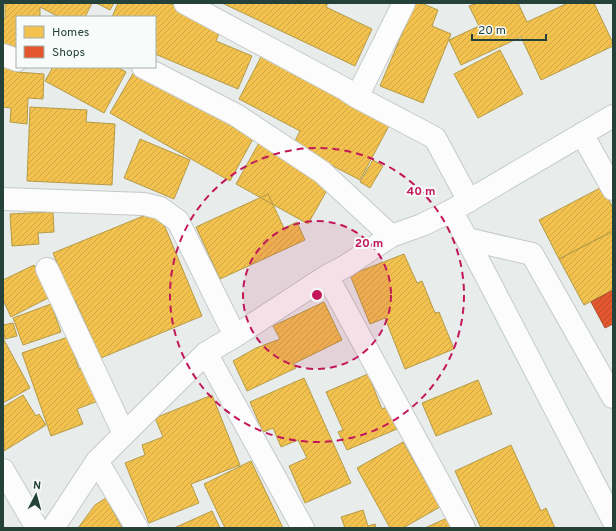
<svg xmlns="http://www.w3.org/2000/svg" width="616" height="531" font-family="Overpass,sans-serif">
<defs>
<pattern id="homes-hatch" width="6" height="6" patternUnits="userSpaceOnUse"><rect width="6" height="6" fill="#f2c14e"/><path d="M-1 1l2-2M0 6l6-6M5 7l2-2" fill="none" stroke="#cfa745"/></pattern>
<pattern id="shops-hatch" width="6" height="6" patternUnits="userSpaceOnUse"><rect width="6" height="6" fill="#e4572e"/><path d="M-1 1l2-2M0 6l6-6M5 7l2-2" fill="none" stroke="#b94a28"/></pattern>
</defs>
<rect width="100%" height="100%" fill="#e8edeb"/>
<path fill="url(#homes-hatch)" stroke="#b49b48" d="M5 3H92L85 17H59L40 7V17H17V50L3 46V19H5Z
M96 3H114L110 10Z
M118 3H169L193 13 220 31 216 41 252 56 238 89 155 54V17H112Z
M222 3H328L326 7 372 29 355 66Z
M415 3H421L438 10 432 26 451 34 423 103 380 86Z
M477 3H518L527 22 568 3H594L613 43V46L541 80 521 37 461 65 449 40 479 26 469 6Z
M500 50 523 94 478 118 454 74Z
M262 55 391 122 360 180 293 145 300 131 239 99Z
M3 63 18 67 17 72 44 74 43 99 28 98 27 124 10 122 11 108 3 107Z
M53 67H117L126 72 104 113 45 81Z
M135 70 254 137 230 181 110 113Z
M30 107 87 110 86 122 115 124 112 185 27 181Z
M140 139 190 160 174 199 124 178Z
M260 141 331 183 308 224 236 184Z
M373 160 383 166 370 188 360 182Z
M602 187 613 208V231L559 259 539 220Z
M268 194 284 228 297 222 305 240 220 279 196 227Z
M158 210 202 316 101 358 75 300 73 301 53 253Z
M53 212 54 232 38 233 39 244 12 246 10 214Z
M613 231V290L584 305 559 259Z
M404 254 417 283 422 281 435 313 439 312 454 349 405 369 385 318 370 324 350 275Z
M34 265 50 297 11 317 3 300V280Z
M324 302 342 340 293 364 296 368 247 391 233 361 256 348 280 339 273 326Z
M51 304 61 332 23 345 13 318Z
M13 323 17 336 5 339 3 325Z
M68 337 79 369 86 367 98 401 77 409 83 424 51 436 22 353Z
M3 338 30 388 3 403Z
M368 374 382 409 387 407 397 429 347 450 338 432 343 430 326 392Z
M304 378 351 483 305 503 289 466 307 458 298 440 281 447 273 428 263 432 250 402Z
M478 380 492 414 436 436 422 403Z
M23 395 36 416 39 414 46 425 4 451 3 407Z
M212 395 240 465 191 484 199 503 149 523 125 463 145 455 142 445 163 437 155 418Z
M403 442 440 507 403 528H390L357 468Z
M511 445 541 511 546 508 555 528H481L455 471Z
M251 461 283 528H225L204 484Z
M106 498 122 528H78L95 505Z
M363 510 368 526 375 524 376 528H345L341 517Z
M212 511 220 528H174Z
M447 518 452 528H425Z"/>
<path fill="url(#shops-hatch)" stroke="#aa5132" d="M613 290V324L605 328 591 302Z"/>
<g fill="none" stroke-linecap="round" stroke-linejoin="round">
<defs>
<path id="street" d="M185 3 345 89 357 97 404 3
M3 55 17 60
M143 67 236 115 322 172 391 236
M357 97 435 138 469 201
M582 134 613 189
M3 199 144 204 160 208 178 221 235 336
M467 239 532 254 613 397
M47 269 124 434
M327 276 464 528
M206 353 303 528
M97 461 137 528
M3 470 37 528
M53 528 97 461 206 353 235 336 327 276 346 266 391 236 422 225 451 211"/>
<path id="secondary" d="M613 116 451 211 467 239 613 520"/>
</defs>
<use href="#street" stroke="#c5cac8" stroke-width="24"/>
<use href="#secondary" stroke="#c3cbc8" stroke-width="24"/>
<use href="#street" stroke="#fcfcfc" stroke-width="22"/>
<use href="#secondary" stroke="#fcfcfc" stroke-width="22"/>
</g>
<circle cx="317" cy="295" r="74" fill="#c2185b" fill-opacity=".12"/>
<g fill="none" stroke="#c2185b" stroke-width="2" stroke-dasharray="7 5">
<circle cx="317" cy="295" r="74"/>
<circle cx="317" cy="295" r="147"/>
</g>
<circle cx="317" cy="295" r="6" fill="#c2185b" stroke="#f7fbf9" stroke-width="2"/>
<g font-size="12" text-anchor="middle" font-weight="bold" fill="#c2185b" stroke="#f7fbf9" stroke-width="4" stroke-linejoin="round" paint-order="stroke">
<text x="421" y="195">40 m</text>
<text x="369" y="247">20 m</text>
</g>
<rect width="616" height="531" fill="none" stroke="#24423a" stroke-width="8"/>
<rect x="16" y="16" width="140" height="52" fill="#f7fbf9" stroke="#a3b1ad"/>
<rect x="24" y="26" width="20" height="12" fill="#f2c14e" stroke="#a3b1ad"/>
<text x="52" y="36" font-size="12" fill="#24423a">Homes</text>
<rect x="24" y="46" width="20" height="12" fill="#e4572e" stroke="#a3b1ad"/>
<text x="52" y="56" font-size="12" fill="#24423a">Shops</text>
<g transform="translate(36 495) rotate(6)" stroke="#f7fbf9" stroke-width="3" paint-order="stroke">
<path d="M0-3L7 15L0 10L-7 15Z" fill="#24423a"/>
<text y="-6" font-size="11" font-weight="bold" text-anchor="middle" fill="#24423a">N</text>
</g>
<path d="M472 34v6h74v-6" fill="none" stroke="#24423a" stroke-width="2"/>
<text x="478" y="34" font-size="12" fill="#24423a" stroke="#f7fbf9" stroke-width="3" paint-order="stroke">20 m</text>
</svg>
